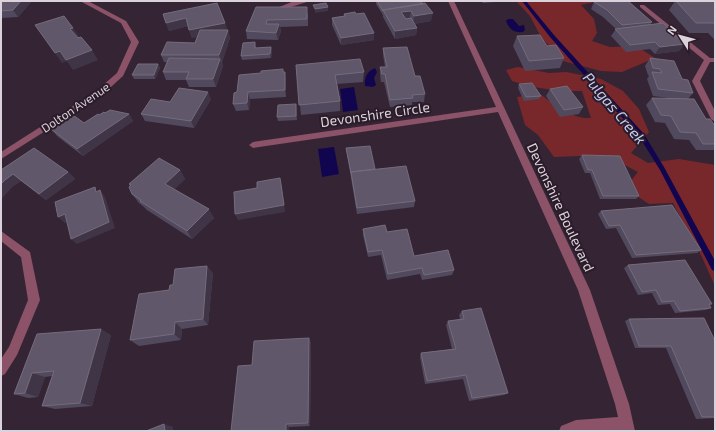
<svg xmlns="http://www.w3.org/2000/svg" width="716" height="432" font-family="'Exo 2',sans-serif">
<rect width="100%" height="100%" fill="#352534"/>
<path fill="#78282b" d="M516 1H600L581 5 594 19 597 33 592 41 610 47 636 46 655 58 622 72 601 71 563 61 541 37 530 16Z
M518 67 549 73 566 72 601 79 623 91 639 109 649 132 631 153 648 163 679 159 715 165V286L702 257 673 203 649 204 625 188 638 172 606 155 554 157 538 135 525 125 517 97 540 94C555 105 571 119 591 118L582 91C555 91 538 89 512 81L506 70Z"/>
<path fill="#12054f" d="M508 19H513L519 26 524 25 525 30 523 32C514 33 509 29 506 21Z
M375 68 377 72 374 78 376 85 373 87 365 86C364 78 367 71 375 68Z
M354 87 358 110 343 112 340 89Z
M334 147 339 174 322 177 318 149Z"/>
<g fill="none" stroke-linecap="round" stroke-linejoin="round">
<path fill="#12054f" fill-rule="evenodd" d="M522 1H526L554 35 644 134 664 167 715 261V271L712 270 660 170 640 138 550 37Z"/>
<path fill="#8b5268" fill-rule="evenodd" d="M80 1H88L126 21 139 42 123 76 101 96 1 159V152L95 92 117 73 131 42 121 23Z
M310 1 275 12 272 10 294 1Z
M448 1H454L590 290 629 404 635 431H559L561 426 576 420 618 417 615 404 578 290 498 112 253 148 249 145 253 142 496 107Z
M640 5H644L710 58H715V62H710L700 81 715 111V122L711 119 692 81 704 60 640 7Z
M1 231 30 252 40 300 17 355 5 374 1 376V359L9 347 28 300 21 257 1 241Z"/>
</g>
<path fill="#51495d" d="M1 1H32L18 17 1 18Z
M376 1H421L431 21 414 24 417 28 416 35 395 39 383 17V15L376 4Z
M482 1H507L483 3Z
M675 1H715V40L708 33H689L669 10Z
M594 2 652 22 650 25 672 36 685 44 679 51 655 54 650 49 626 52 611 36 616 29 603 17 591 9Z
M256 7 308 14V26L280 27 281 31 278 40 247 39 246 31Z
M344 14H356L374 33V40L341 45 332 25V18L344 16Z
M166 23H225L227 30H225H228L230 38 222 62 223 66 216 87H189L186 80H166L163 72 167 62H164L161 55 195 43 197 36 192 38 188 26 169 31Z
M517 36 547 46 564 58 560 68 525 71 513 46Z
M256 46V48L271 47 272 51 271 58 242 60 241 56Z
M383 48 415 76 425 94 424 102H412V105L390 107 384 82H381L380 74V67H385L383 55Z
M650 58 682 79 693 93 688 99 706 119 715 126V150H696L689 140 674 139 665 123 655 122 646 105 652 98 676 99 653 96 647 79 649 76 648 75 645 66Z
M158 64 160 68 155 79H134L132 75Z
M296 65 364 72 363 82 337 84 340 101V111L301 115Z
M283 72 286 79V97L250 99 249 110 236 111 233 104 237 92Z
M519 84 541 96 539 99 524 101 518 88Z
M550 89 583 107 579 114 560 117 546 96Z
M211 99 194 128 145 121 141 114Z
M296 104 297 120 278 121 277 117Z
M105 113 129 114 133 121 83 156 57 136 51 129 84 123 99 115Z
M346 148 375 169 415 201 414 207 357 214Z
M582 155 639 196 636 199H600L590 173H585L579 159Z
M1 170 68 172 75 179 46 200 21 181 13 186 1 199Z
M180 170 185 179 174 189 214 218 192 239 147 210 144 207 139 203 132 194 130 186 129 184Z
M601 211 701 250 697 253 632 258 616 228 606 229 598 214Z
M363 229 387 232 414 256 454 270 452 275 422 280 420 274 387 280 381 255 368 257 363 235Z
M628 265 712 304 709 305 711 308 706 310 675 313 670 304 658 305 652 293 638 295 624 268Z
M213 273 208 325 182 329 181 340 139 346 130 340 173 285Z
M462 311 508 393 504 395 469 401 463 379 425 384 420 357 421 353 452 349 446 325 448 321 460 319 459 315Z
M629 319 715 341V418L696 419 666 348H635L625 321Z
M37 334 111 335 92 406 55 409 42 406 52 376 45 377 38 397 28 398 14 394Z
M309 338 311 344 310 426 289 427V431H231L252 365Z"/>
<path fill="#403547" d="M21 1H32L18 17 13 10Z
M328 7V11L315 13V9Z
M411 11 410 18 401 19 384 12Z
M433 13 431 21 413 24 414 16Z
M186 18 188 26 169 31 166 23Z
M225 23 227 30 192 38 189 30Z
M279 24 281 31 278 40 276 33Z
M73 28 80 38 76 39 70 29Z
M417 28 416 35 395 39V31Z
M228 30 230 38 222 62 219 55Z
M374 33V40L341 45V38Z
M685 44 679 51 655 54 660 47Z
M271 47 272 51 271 58 270 54Z
M92 50 98 60 73 70 66 60Z
M60 51 67 61 62 63 55 53Z
M220 59 223 66 216 87 213 79Z
M158 64 160 68 155 79 154 75Z
M285 72 286 79V97L285 90Z
M208 92 211 99 194 128 191 121Z
M248 92 250 99 249 110 247 103Z
M129 114 133 121 83 156 77 149Z
M180 170 185 179 171 193 165 184Z
M68 172 75 179 46 200 39 194Z
M13 174 21 181 13 186 1 199V184L5 180Z
M280 178 282 185 285 212 238 220 235 214Z
M100 190 105 197 115 228 77 244 71 239Z
M209 209 214 218 192 239 187 231Z
M65 214 72 221 65 223 58 217Z
M207 266 213 273 208 325 203 319Z
M175 322 182 329 181 340 174 334Z
M101 329 111 335 92 406 80 403Z
M309 338 311 344 310 426 308 423Z
M32 373 45 377 38 397 25 393Z
M164 424 173 427V431H165Z
M286 424 289 427V431H286Z"/>
<path fill="#60586a" stroke="#746b7c" d="M1 1H21L13 10 1 11Z
M377 1H421L423 4 383 10V11Z
M602 1H628L652 22 622 25 607 10 594 2Z
M676 1H713L715 3V23H696Z
M217 3 225 23 189 30 186 18 166 23 163 14Z
M326 3 328 7 315 9 313 5Z
M425 3 433 13 414 16 411 11 401 12 406 19 411 18 417 28 395 31 383 10Z
M256 7H307V19L267 20 266 24H279L276 33 246 31Z
M355 12 356 14 364 13 374 33 341 38 332 18 345 16 344 14Z
M64 16 73 28 70 29 78 38 81 37 92 50 66 60 60 51 55 53 35 25Z
M663 23 674 33 669 34 672 36H676L685 44 660 47 655 42 630 45 615 29Z
M200 30H228L219 55H161L167 42 195 43Z
M540 35 547 46 556 45 564 58 529 61 517 36Z
M255 42V48L271 47 270 54 241 56 243 43Z
M407 47 415 76H420L425 94 412 95 413 98 390 100 385 74H382L380 67H387L383 48Z
M169 58 220 59 213 79H186L189 72H163Z
M650 58 674 61 682 79 688 80 693 93 658 89 652 72 662 73 660 69 653 68Z
M360 59 364 72 335 75 340 101 299 105 296 65Z
M138 64H158L154 75H132Z
M283 69V72H285V90L248 92 247 103 233 104 234 93 237 92 239 75 261 73V71Z
M532 83 541 96 526 97 519 84Z
M567 86 583 107 564 110 550 89Z
M179 88 208 92 191 121 141 114 151 99 170 102Z
M652 98 694 99 706 119H710L715 126V144H703L696 133 680 132 671 116 661 115Z
M296 104V116L277 117 278 105Z
M110 110 129 114 77 149 51 129 73 115 84 123 98 114 99 115 104 112 105 113Z
M370 146 375 169 351 172V173L346 148Z
M34 148 68 172 39 194 13 174 5 180 1 184V170Z
M582 155 620 156 639 196H603L592 170H588Z
M159 158 180 170 165 184 209 209 187 231 140 201 141 200 132 194 129 187 131 185 129 184Z
M406 166 415 201 357 208 351 172Z
M280 178 284 205 235 214 234 192 257 188V182Z
M95 187 96 192 100 190 109 222 71 239 65 214 58 217 55 202Z
M672 205 701 250 636 255 620 225 609 226 601 211Z
M385 225 387 232 407 229 414 256 448 250 454 270 424 275 422 268 388 274 382 250 368 252 363 229Z
M685 260 712 304H709L711 308 680 311 674 301 662 302 656 290 642 292 628 265Z
M207 266 203 319 175 322 174 334 130 340 139 294 169 290 170 285H173L175 269Z
M481 308 508 393 472 398 466 375 427 381 421 353 456 349 448 321 464 319 462 311Z
M704 318 715 341V417H702L671 346H639L629 319Z
M101 329 80 403 42 406 54 371 32 373 25 393 14 394 37 334Z
M309 338 308 423 286 424V431H231L238 366 252 365 254 341Z
M164 424 165 431H146Z"/>
<g text-anchor="middle" dominant-baseline="central" stroke-width="4" stroke-linejoin="round" paint-order="stroke">
<g font-size="12" fill="#dcd2db" stroke="#2b1c2a">
<text transform="translate(75 107) rotate(-34)">Dolton Avenue</text>
</g>
<g font-size="14" fill="#dcd2db" stroke="#2b1c2a">
<text transform="translate(375 114) rotate(-8)">Devonshire Circle</text>
<text transform="translate(561 207) rotate(65)">Devonshire Boulevard</text>
</g>
<g font-size="15" font-style="italic" fill="#c4ccf7" stroke="#2b1c2a">
<text transform="translate(615 108) rotate(50)">Pulgas Creek</text>
</g>
</g>
<rect width="716" height="432" fill="none" stroke="#dcd2db" stroke-width="4"/>
<g transform="translate(680 36) rotate(306)" stroke="#2b1c2a" stroke-width="3" paint-order="stroke">
<path d="M0-3L7 15L0 10L-7 15Z" fill="#dcd2db"/>
<text y="-6" font-size="11" font-weight="bold" text-anchor="middle" fill="#dcd2db">N</text>
</g>
</svg>
